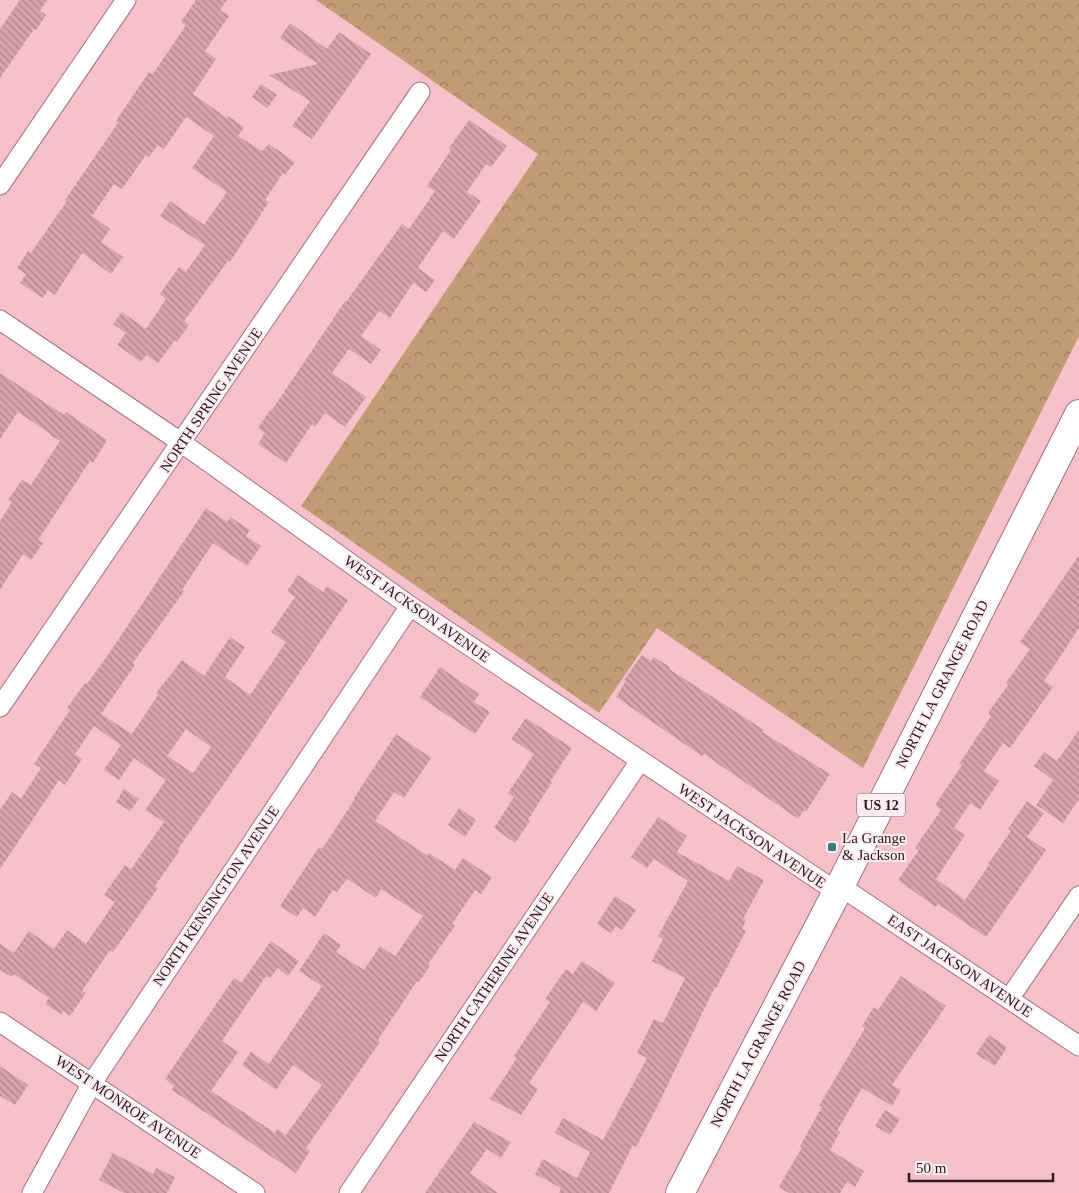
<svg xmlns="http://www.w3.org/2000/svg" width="1079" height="1193" font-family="'Times New Roman',serif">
<defs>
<pattern id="forest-crowns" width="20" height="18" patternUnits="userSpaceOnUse" patternTransform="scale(1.25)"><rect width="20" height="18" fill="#c29c76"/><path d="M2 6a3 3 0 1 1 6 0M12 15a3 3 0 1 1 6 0" fill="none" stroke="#9e7e60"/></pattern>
<pattern id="building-back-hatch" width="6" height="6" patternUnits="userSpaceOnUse" patternTransform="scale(1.25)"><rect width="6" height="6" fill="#d7a3ac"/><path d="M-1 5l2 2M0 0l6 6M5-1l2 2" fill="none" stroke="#af848b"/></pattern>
</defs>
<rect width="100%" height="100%" fill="#f6c1ca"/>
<path fill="url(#forest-crowns)" d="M316 0H1079V336L863 768 657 628 599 713 301 506 538 154Z"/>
<path fill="url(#building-back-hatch)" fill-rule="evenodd" d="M20 0H47L40 11 46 15 36 30 34 29 0 78V29Z
M196 0H227L220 10 229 16 205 51 216 59 193 94 227 118 228 116 244 127 238 136 262 151 269 144 295 162 285 175 283 173 265 200 269 202 230 262 228 261 184 321 189 325 177 342 175 340 158 363 146 355 141 362 117 345 126 333 113 324 122 312 146 329 166 299 160 294 179 267 186 272 205 245 160 216 170 201 204 225 227 192 192 168 214 136 186 117 164 149 158 145 149 157 146 155 122 189 114 184 92 216 110 229 101 242 123 257 111 274 82 253 55 295 48 290 43 298 20 283 26 274 17 268 28 251 31 253 67 201 65 200 118 123 116 121 149 72 153 74 186 25 181 22Z
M290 23 327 49 339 32 371 54 312 139 292 126 310 101 269 75 318 64 280 38Z
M261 84 277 95 267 108 252 97Z
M469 120 507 146 491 167 486 164 467 192 481 201 454 239 443 231 418 268 435 280 426 292 413 283 390 318 379 311 361 336 381 350 371 364 349 349 332 373 366 397 345 427 325 413 315 427 312 424 286 463 258 444 265 433 258 428 271 409 272 410 345 301 346 302 402 224 409 229 435 191 427 186 451 150 449 148Z
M0 373 64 415 66 412 107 440 93 463 90 461 38 540 43 543 31 560 23 554 0 590V521L12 502 8 500 22 480 31 485 60 441 50 435 51 434 18 412 0 439Z
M206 508 227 522 230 517 250 530 246 536 261 546 247 566 213 543 182 590 184 591 133 663 135 665 101 714 132 734 158 695 156 693 182 660 204 676 230 637 245 647 225 677 250 695 286 642 271 632 295 597 287 591 298 575 323 592 327 586 348 600 251 745 178 849 180 850 155 886 158 888 113 952 110 950 82 991 86 993 70 1016 64 1011 61 1014 45 1004 49 998 14 974 12 977 0 970V944L14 953 29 931 54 949 67 930 86 944 115 902 104 895 125 865 131 869 164 822 145 810 166 780 134 758 119 780 104 770 121 745 94 726 75 754 82 759 65 785 59 780 0 869V810L12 792 21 799 41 768 34 764 70 710 67 708 85 683 87 684 112 649ZM186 729 211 747 193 773 167 756Z
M1079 555V628L1044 681 1053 687 1010 748 1003 743 984 771 999 781 980 810 970 803 954 828 965 835 936 879 965 900 989 865 988 864 1011 831 1008 829 1027 801 1044 813 1027 837 1046 850 986 937 938 904 936 907 898 880 919 850 915 848 941 810 935 805 962 765 959 764 991 716 988 713 1008 685 1006 683 1030 649 1020 642Z
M642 655 651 661 654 657 670 667 669 669 764 730 762 732 830 774 806 812 804 810 798 819 704 754 702 756 616 697 626 681 624 680Z
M440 667 479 694 474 702 490 712 475 734 420 697Z
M526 718 572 748 550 782H552L528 820 530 821 515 843 494 828 514 797 508 793 534 754 511 739Z
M1079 730V799L1063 823 1036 805 1053 780 1034 766 1044 752 1057 761Z
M396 734 431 758 404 798 394 792 375 821 428 856 429 853 455 870 463 858 492 877 481 894 475 890 452 924 455 926 428 964 430 966 419 982 417 981 378 1040 380 1042 306 1148 310 1151 296 1173 172 1090 174 1086 165 1079 234 978 241 983 271 941 299 961 288 976 278 968 270 978 266 976 222 1041 238 1052 211 1091 275 1133 277 1129 286 1135 322 1085 293 1065 276 1090 242 1065 251 1052 269 1064 322 986 299 971 324 933 341 945 336 952 364 970 380 946 395 956 423 916 381 889 376 898 347 879 337 892 333 890 315 917 303 908 297 917 280 906 319 847 322 849 355 799 354 798Z
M124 789 139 799 130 811 116 802Z
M459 808 476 820 465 837 448 825Z
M658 817 687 836 677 852 729 881 737 866 764 880 743 919 746 920 742 929 746 931 716 988 715 987 656 1109 636 1147 633 1145 609 1193H559L561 1188 535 1174 543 1159 577 1178 590 1152 555 1133 563 1118 603 1140 647 1058 637 1053 654 1019 663 1023 685 978 652 961 663 939 658 936 688 881 654 859 647 868 631 857Z
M615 896 636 910 622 930 616 926 611 933 597 924Z
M582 961 615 983 596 1011 583 1002 529 1083 538 1089 521 1115 490 1099 517 1058 514 1056 550 1002 545 999 566 969 573 974Z
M901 976 946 1006 892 1085 901 1090 892 1106 862 1088 837 1131 840 1132 830 1150 864 1171 855 1187 847 1182 840 1193H789L779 1187 802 1147 800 1146 822 1107 819 1106 865 1028 862 1026 874 1007 878 1010Z
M989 1035 1007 1047 995 1066 976 1054Z
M0 1066 28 1085 15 1105 0 1096Z
M885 1110 900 1119 890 1135 875 1126Z
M474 1122 511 1142 501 1158 487 1149 470 1173 498 1193H425Z
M113 1153 153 1174 156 1168 175 1177 167 1193H124L99 1180Z"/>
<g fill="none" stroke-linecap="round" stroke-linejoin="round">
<defs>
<path id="street" d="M0 185 126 0
M0 320 182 443 410 606 837 892
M0 707 420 92
M840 886 1079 1046
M1009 999 1079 896
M0 1022 255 1193
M32 1193 92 1083 410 606
M349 1193 640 761"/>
<path id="primary" d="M680 1193 837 892 1079 414"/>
</defs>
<use href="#street" stroke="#a2727b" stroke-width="21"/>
<use href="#primary" stroke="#a2727b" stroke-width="30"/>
<use href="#street" stroke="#fff" stroke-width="19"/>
<use href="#primary" stroke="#fff" stroke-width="28"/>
</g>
<rect fill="#377e77" stroke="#feedf0" stroke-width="2" x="827" y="842" width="10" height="10" rx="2.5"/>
<g text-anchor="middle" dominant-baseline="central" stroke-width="4" stroke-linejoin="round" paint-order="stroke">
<rect fill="#feedf0" stroke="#6c595d" stroke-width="1" x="857" y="793.5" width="48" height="23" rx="4"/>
<g font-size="14" font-weight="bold" fill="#2e1a1e">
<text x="881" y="805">US 12</text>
</g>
<g font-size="15" fill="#2e1a1e" stroke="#feedf0">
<text transform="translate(211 400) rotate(-56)">NORTH SPRING AVENUE</text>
<text transform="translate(417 609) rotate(35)">WEST JACKSON AVENUE</text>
<text transform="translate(942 684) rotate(-63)">NORTH LA GRANGE ROAD</text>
<text transform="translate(752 836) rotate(34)">WEST JACKSON AVENUE</text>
<text transform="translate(216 896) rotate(-56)">NORTH KENSINGTON AVENUE</text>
<text transform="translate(960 966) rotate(34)">EAST JACKSON AVENUE</text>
<text transform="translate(494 977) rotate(-56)">NORTH CATHERINE AVENUE</text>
<text transform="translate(758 1044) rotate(-62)">NORTH LA GRANGE ROAD</text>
<text transform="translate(128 1107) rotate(34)">WEST MONROE AVENUE</text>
</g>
<g font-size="15" fill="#2e1a1e" stroke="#feedf0" text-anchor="start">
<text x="842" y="838">La Grange<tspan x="842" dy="17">&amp; Jackson</tspan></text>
</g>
</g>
<path d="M909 1173v8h144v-8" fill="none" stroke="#2e1a1e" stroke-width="2.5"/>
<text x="916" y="1173" font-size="15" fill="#2e1a1e" stroke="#feedf0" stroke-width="4" paint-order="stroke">50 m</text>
</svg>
